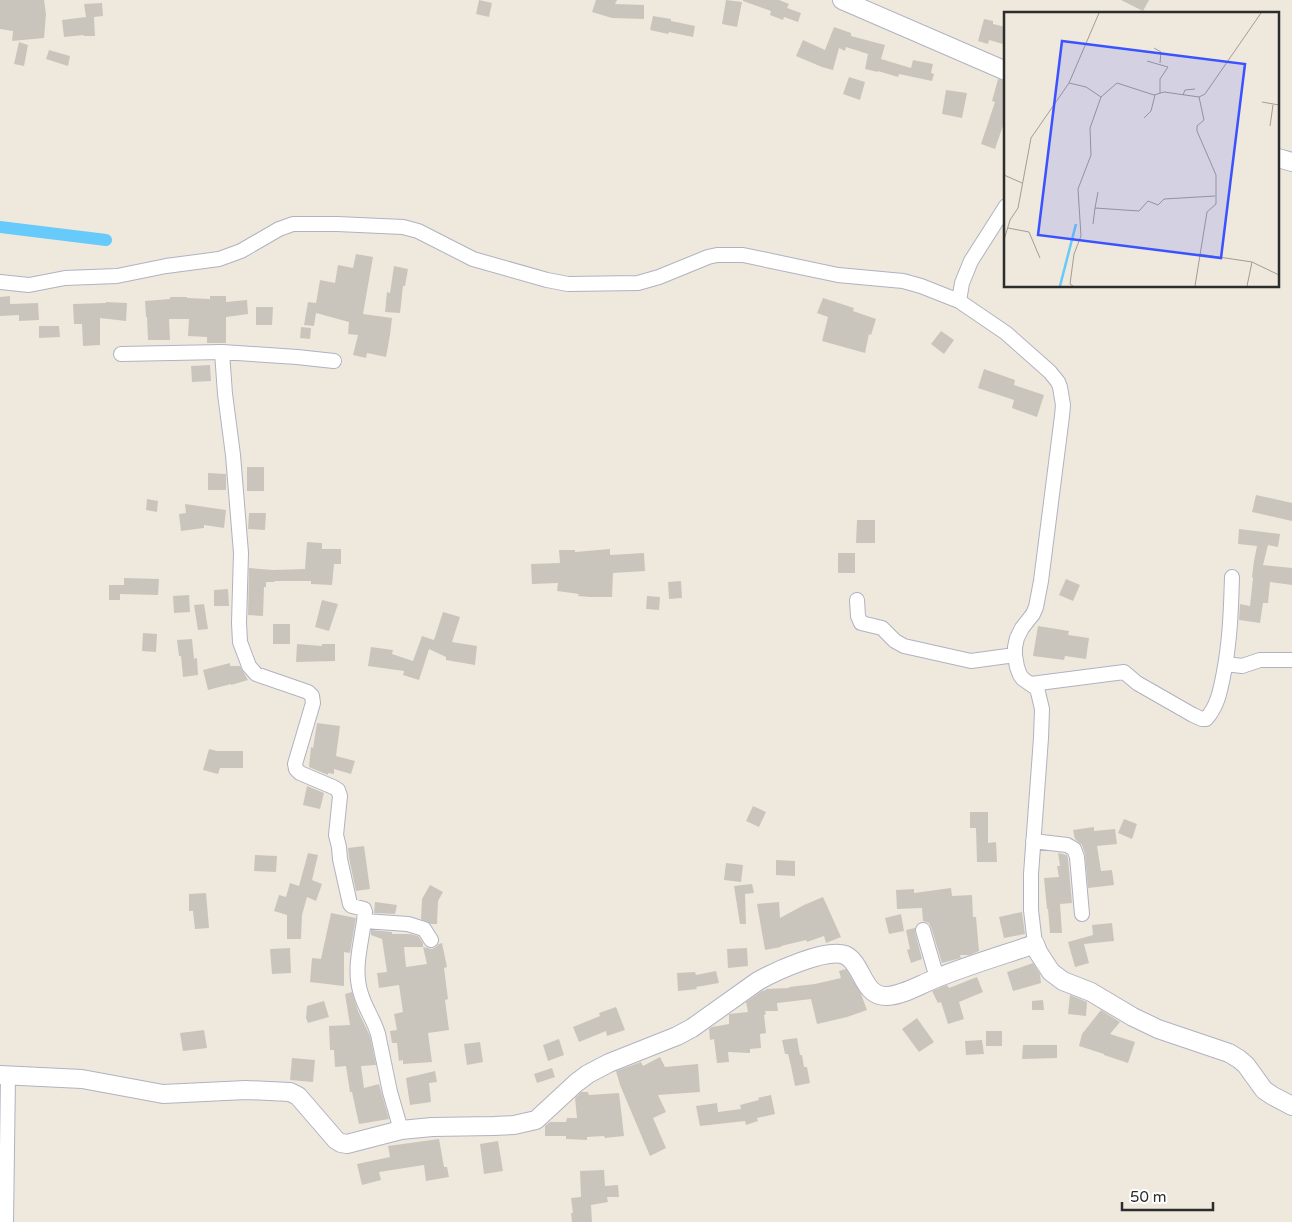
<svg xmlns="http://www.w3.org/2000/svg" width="1292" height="1222" font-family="'Varela Round',sans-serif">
<rect width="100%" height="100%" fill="#efe8dd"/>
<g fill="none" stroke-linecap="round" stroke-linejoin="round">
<path stroke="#66cafb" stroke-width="12" d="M0 227 106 240"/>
</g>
<path fill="#cac5bc" d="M0 0H44L46 14 44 38 12 41 13 31 0 29Z
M479 0 492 3 489 17 476 14Z
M596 0H617L615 4 644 5V19L612 18 592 12Z
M726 0 742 2 737 27 722 24Z
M743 0H779L789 4 787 8 801 13 798 22 784 17 783 20 770 15 771 11 743 1Z
M1121 0H1149L1143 11Z
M102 3 103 16 94 17 95 36H84V35L64 37 62 20 86 17 84 4Z
M653 16 671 19V21L695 26 693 37 669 32 668 34 650 30Z
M984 19 993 21V24L1006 27V45L989 40 988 44 978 41Z
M834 27 851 33V36L885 45 881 59 911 68 913 60 933 64 931 73 934 74 932 81 899 74 898 77 878 71V72L865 69 868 54 846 47 845 51 839 48 833 70 822 67 796 56 803 40 825 50Z
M19 42 28 45 24 66 14 64Z
M49 50 70 56 68 66 46 59Z
M849 77 865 82 860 100 843 94Z
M998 79 1006 81V117L995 149 981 144 995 102 992 101Z
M946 90 967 93 962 118 942 114Z
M356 254 373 257 363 314 392 318 390 335 386 357 367 353 366 358 353 355 358 335 348 334 349 322 316 313 314 326 304 325 308 302 316 303 320 280 335 283 338 265 353 268Z
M394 266 408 269 405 286H403L400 313 385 312 387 292 390 293Z
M10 296V304L38 303 39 320 19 321V315L0 316V297Z
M210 296H226V302L247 300 248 314 226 317V343H207V337L188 336 189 319H169L170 340H148L147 317H146L145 301 170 299V297H187V298L210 299Z
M823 298 854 308 853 311 876 319 871 335 869 334 865 353 822 341 828 317 817 313Z
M106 302 127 303 126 321 100 318V345L83 346 82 324H74L73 304 106 303Z
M256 307H273L272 325H256Z
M39 326H59L60 337 39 338Z
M301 327 311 328 310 339 300 338Z
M941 331 954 340 944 354 931 344Z
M210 365 211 381 192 382 191 366Z
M984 369 1015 380 1014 385 1044 395 1037 417 1012 408 1014 400 978 388Z
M247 467H264V491H247Z
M208 473 226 474V490H208Z
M1256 495 1292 503V521L1252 512Z
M147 499 158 501 157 512 146 510Z
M185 504 226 510 224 528 204 525V528L181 531 179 514 186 513Z
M249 513H266L265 530 248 529Z
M857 520H875V543H856Z
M1239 529 1280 534 1278 547 1268 545 1263 565 1292 568V585L1270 582 1268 603H1263L1260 623 1239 620 1240 604 1250 606 1253 578 1252 577 1254 561 1257 546 1238 544Z
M307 542 322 543V549H341V564H334L332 585 311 584V581H275L274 582H266V587H264L263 616 248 615 249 568 273 570 305 569Z
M610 549V555L644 553 645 571 613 573 612 597H590L578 596 579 594 557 591 558 583 532 584 531 564 560 563 559 550H575V552Z
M838 553H855V573H838Z
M124 578 159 579 158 595 120 594V600H109V585H124Z
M1066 579 1080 585 1073 601 1059 595Z
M681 581 682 598 669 599 668 582Z
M228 589 229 606H214V590Z
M189 595 190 612 174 613 173 596Z
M647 596 660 597 659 610 646 609Z
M322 600 338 604 329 631 315 627Z
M204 604 208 629 198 630 194 605Z
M443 612 460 617 452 642 477 646 475 665 446 660V657L429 649 419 680 403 675 404 671 368 666 371 647 393 650 392 654 413 661 422 636 434 640Z
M273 624H290V644H273Z
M1038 626 1069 631 1068 635 1089 638 1086 659 1065 656 1064 660 1033 656Z
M143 633 157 634 156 652 142 651Z
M192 639 194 659 197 658 198 675 183 677 181 656H179L177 640Z
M297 644 322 646V644H335V661L296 662Z
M230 663V666H240L248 680 231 685V684L208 690 203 670Z
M317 723 340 726 336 756 355 761 351 774 334 769V774L328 773V775L309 767 311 747 313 748Z
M209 749 217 751H243V768H220L218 774 203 770Z
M307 786 324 793 320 809 303 805Z
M753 806 766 812 759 827 746 821Z
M970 812H988V843L996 842 997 862H977L976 828H970Z
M1124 819 1137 824 1132 839 1118 833Z
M1094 827V831L1115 829 1117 844 1097 846 1101 871 1112 870 1114 885 1088 888 1085 854 1082 845 1075 839 1073 830Z
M364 846 370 889 356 891 349 858 348 848Z
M308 853 318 855 312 880 322 884 316 901 307 897 302 915 301 939H287V915L274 911 279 895 286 897 290 883 299 886Z
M1058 853 1067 855 1068 859 1072 903 1060 904 1062 933H1050L1048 909H1047L1044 878 1059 877 1057 866H1060Z
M255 855 277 856 276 872 254 871Z
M776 860 795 861V876L776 875Z
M726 863 743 865 741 882 724 880Z
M752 884 754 893 745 894 746 924H740L734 886Z
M430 885 443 892 438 901 437 924H431L421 919 422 899Z
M951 888 952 896 972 895 973 917H976L979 951 970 955H960L961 958 942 963 931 927 929 923 923 921 922 908 897 909 896 890 914 889V893Z
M206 893 209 928 195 929 193 911H189V894Z
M823 897 841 937 826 943 824 936 807 942 806 940 781 946V947L765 950 757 904 779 902 780 918 804 905Z
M375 902 397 905 395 914 374 913Z
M1022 912 1025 934 1004 938 999 917Z
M331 913 356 918 350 953 344 952V986L310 982 312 958 321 959Z
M901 914 904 931 889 934 885 918Z
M1112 923 1114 941 1084 944 1089 963 1075 967 1068 942 1093 935 1092 925Z
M915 928V932L922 959 911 963 907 950 910 949 906 930Z
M371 930 392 932V934H410L418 936 423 943V947H404L406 967 427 964 423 947 432 949 436 947 439 944 442 943 447 967 444 968 448 999 445 1000 449 1030 428 1033 432 1062 403 1064V1060L399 1061 397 1043H392L390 1031 397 1030 394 1014 403 1012 399 985 379 988 377 973 387 972 382 939 371 935Z
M290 948 291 973 272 974 270 949Z
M747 948 748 966 728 968 727 949Z
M1033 963 1040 974 1041 983 1013 991 1007 972Z
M846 969 861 994 867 1010 847 1017 817 1024 811 999 777 1003 778 1011H765L766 1014 764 1015 766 1033 760 1034 761 1048 750 1049V1053L728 1052 729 1062 717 1063 714 1039 710 1040 709 1029 712 1027 729 1024V1014L748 1012 746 1002 762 991 766 990V989L789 988V987L815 984 841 978 839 971Z
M716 971 719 983 696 987 697 989 678 991 677 973 695 972 696 975Z
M977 977 983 992 959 1002 964 1019 948 1024 941 1002 938 1003 932 991 947 985 949 988Z
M352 992 358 1011 370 1036 376 1065 361 1066 364 1088 379 1084 389 1119 359 1124 352 1092H350L346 1066 335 1067 334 1050H330L329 1026 350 1025 345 994Z
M1070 995 1087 1002 1086 1016 1068 1014Z
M1043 1000 1044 1010H1032V1001Z
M324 1001 329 1017 308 1023 306 1018 307 1006Z
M616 1007 625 1030 607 1036 606 1031 579 1042 573 1027 600 1016 599 1013Z
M1101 1010 1120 1022 1110 1034 1135 1042 1128 1063 1104 1055V1054L1079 1046 1082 1034Z
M917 1018 934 1042 919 1052 902 1029Z
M204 1030 207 1048 183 1051 180 1033Z
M986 1031H1002V1046H986Z
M797 1038 800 1055H802L804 1067H807L810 1083 795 1086 791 1066 788 1054H785L782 1040Z
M559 1039 564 1055 548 1061 543 1045Z
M982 1040 984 1054 966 1055 965 1041Z
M480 1042 483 1062 467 1065 464 1044Z
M1023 1045H1057V1058L1022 1059Z
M660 1057 665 1067 698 1064 700 1092 658 1095 666 1112 653 1118 666 1148 650 1156 620 1085 616 1071 641 1062 643 1066Z
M292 1058 315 1060 313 1082 290 1080Z
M552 1068 555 1077 537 1083 534 1074Z
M435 1071 437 1082 429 1083 431 1102 410 1105 406 1078Z
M581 1092H588L589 1095 619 1093 624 1136 605 1138 604 1136 587 1137V1140L566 1139V1136H545V1126L550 1122H566L567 1118H577L575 1098Z
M771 1095 775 1114 757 1118 758 1121 746 1125 745 1121 700 1126 696 1106 717 1103 718 1112 741 1109 740 1105 759 1100 758 1098Z
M439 1139 444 1167H447L449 1177 426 1181 424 1165 379 1172 381 1180 362 1185 357 1164 390 1157 388 1146Z
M498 1141 503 1171 484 1174 480 1144Z
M604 1170 605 1186 618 1185 619 1197H607L608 1202 591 1205 592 1222H572L571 1213H573L571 1198 581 1197 580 1171Z"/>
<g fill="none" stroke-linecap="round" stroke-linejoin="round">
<defs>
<path id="minor" d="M1006 206 971 261 962 283 959 301 1006 333 1050 372 1058 382 1060 387 1063 405 1062 416 1041 581 1036 607 1033 614 1022 628 1017 638 1015 647V655L1017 667 1020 675 1023 679 1036 688 1038 692 1042 709 1041 738 1031 874V910L1035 944
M0 282 29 285 65 278 117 276 166 266 219 259 241 251 279 229 293 224H337L403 227 418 231 473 259 547 280 568 284 638 283 659 277 708 257 717 255H743L838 275 903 281 921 286 959 301
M121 354 222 352
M334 361 297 357 222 352 225 394 233 455 241 553 239 623 240 642 249 666 256 674 308 692 312 696 313 703 295 764 296 769 300 773 333 787 338 790 340 796 336 835 339 847 340 859 350 904 352 906 364 909 365 912C363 939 352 967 361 994 365 1008 374 1020 378 1034L390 1092 401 1130
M857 600 858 616 861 623 882 628 895 641 904 646 971 661 1015 655
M1226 664 1242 666 1260 660H1292
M1031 684 1124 672 1137 683 1193 715 1202 719H1206C1217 707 1220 692 1223 677 1230 643 1231 610 1232 577
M1033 841 1067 845 1074 849 1077 857 1082 914
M364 921 408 924 424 929 431 940
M923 930 937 978
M6 1222 8 1075"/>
<path id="tertiary" d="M842 0 1006 71
M1278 158 1292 162
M0 1075 82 1079 163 1094 246 1090 290 1092 298 1096 336 1140 341 1143 347 1144 401 1130 432 1127 494 1126 514 1125 536 1120 576 1083 588 1074 609 1063 677 1036 692 1028 758 981C776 971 826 948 845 955 863 963 862 997 887 996 904 995 921 984 937 978 969 965 1003 955 1035 944L1038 952 1051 972 1063 981 1091 992 1133 1017 1158 1029 1229 1053 1239 1059 1246 1065 1264 1090 1273 1096 1292 1106"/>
</defs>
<use href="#minor" stroke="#b1b2c1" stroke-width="16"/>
<use href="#tertiary" stroke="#b1b2c1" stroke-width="20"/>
<use href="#minor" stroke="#fff" stroke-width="14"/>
<use href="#tertiary" stroke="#fff" stroke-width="18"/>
</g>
<g transform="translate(1004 12)">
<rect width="275" height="275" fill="#efe8dd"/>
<path fill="none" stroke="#66cafb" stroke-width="2.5" d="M56 274 72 212"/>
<path fill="none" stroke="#a19d96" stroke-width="1" d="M150 36 157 40 156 51M143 49 164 55 156 67V81M65 71 82 75 97 85 113 71 150 83 160 80 195 85M179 83 181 78 191 77M258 90 275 93M140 106 147 99 151 83M266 114 269 93M0 163 18 171M94 180 91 196 135 199 144 189 154 193 160 187 211 184M89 212 91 196M4 216 25 220 36 246M0 228 6 208 14 196 27 126 65 71 95 1M195 242 248 250 275 263M69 274 66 272 70 242 77 224 74 177 87 143 86 116 97 85M191 274 203 200 212 192V163L193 119V114L200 108 195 85 201 82 257 1M243 274 248 250"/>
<path fill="#3a52ff" fill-opacity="0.15" stroke="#3a52ff" stroke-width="2.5" d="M58 29 241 52 217 246 34 223Z"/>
<rect width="275" height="275" fill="none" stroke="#2c2c2c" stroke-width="2.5"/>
</g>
<path d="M1122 1202v8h91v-8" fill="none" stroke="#2c2c2c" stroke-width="2.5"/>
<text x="1130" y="1202" font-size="15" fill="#2c2c2c" stroke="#ffffff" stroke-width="4" paint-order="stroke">50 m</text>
</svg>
